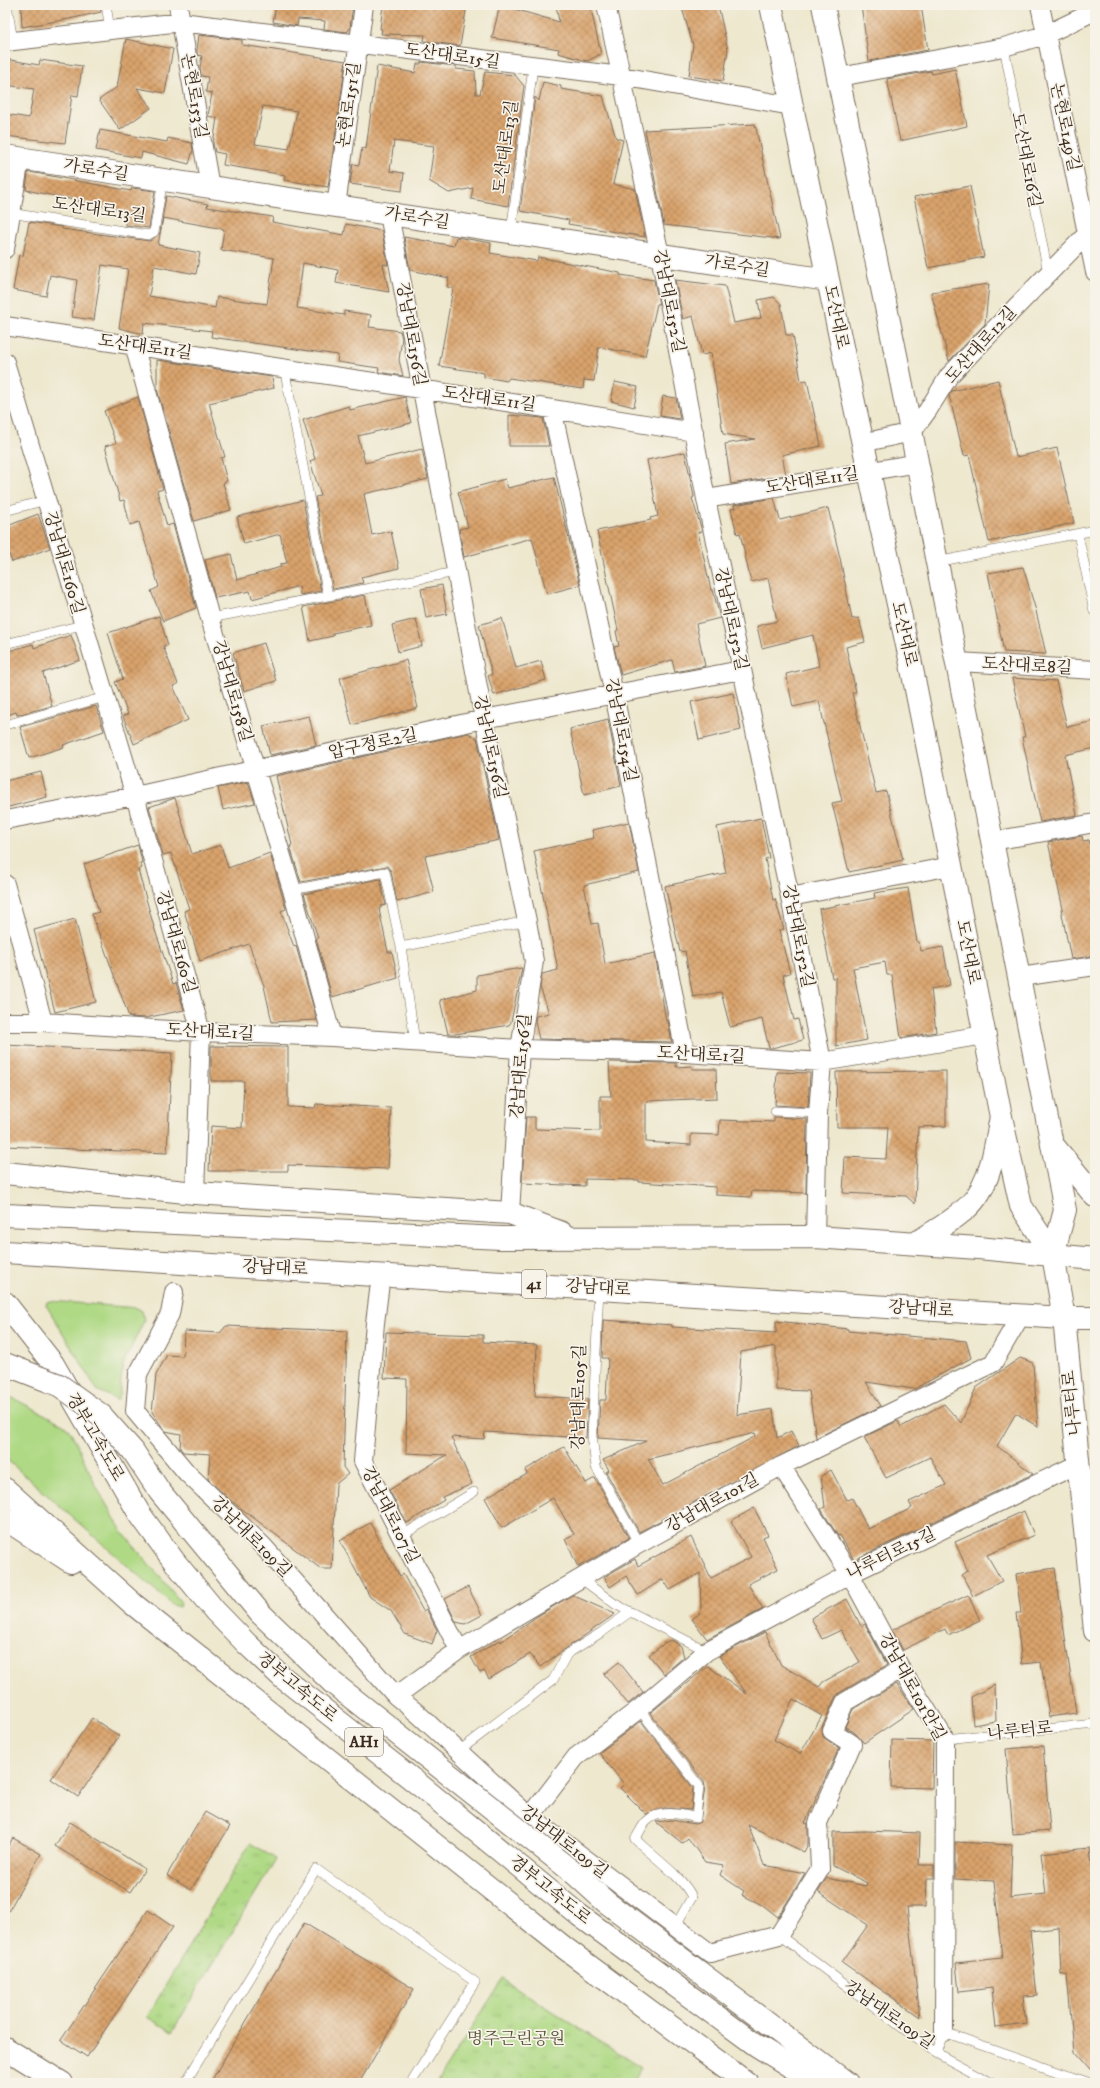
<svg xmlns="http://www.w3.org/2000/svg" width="1100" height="2088" font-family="'IM FELL DW Pica','Noto Serif KR',serif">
<defs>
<pattern id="park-tufts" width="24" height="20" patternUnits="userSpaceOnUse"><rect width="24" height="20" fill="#afd984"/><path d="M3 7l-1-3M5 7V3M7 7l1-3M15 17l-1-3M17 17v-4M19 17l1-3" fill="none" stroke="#97ba72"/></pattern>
<pattern id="building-cross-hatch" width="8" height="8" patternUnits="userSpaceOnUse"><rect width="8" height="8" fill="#d9a36c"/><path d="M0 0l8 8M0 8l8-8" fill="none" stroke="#b18558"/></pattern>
</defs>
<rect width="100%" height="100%" fill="#f7f3e8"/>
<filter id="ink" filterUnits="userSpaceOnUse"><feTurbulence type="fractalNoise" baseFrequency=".025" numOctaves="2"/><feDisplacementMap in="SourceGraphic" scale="8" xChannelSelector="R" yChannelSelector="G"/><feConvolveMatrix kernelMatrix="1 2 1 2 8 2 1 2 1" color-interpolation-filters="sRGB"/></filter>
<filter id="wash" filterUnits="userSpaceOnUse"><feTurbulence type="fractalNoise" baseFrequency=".012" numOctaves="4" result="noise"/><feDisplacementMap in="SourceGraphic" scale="16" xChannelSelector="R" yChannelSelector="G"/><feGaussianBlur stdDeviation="0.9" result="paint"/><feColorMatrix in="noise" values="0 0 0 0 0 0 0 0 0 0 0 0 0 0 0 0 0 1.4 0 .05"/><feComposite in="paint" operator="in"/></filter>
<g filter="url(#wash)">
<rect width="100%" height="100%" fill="#eee8cf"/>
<path fill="#afd984" stroke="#758251" d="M51 1301 137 1308 142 1311 144 1321 123 1364 119 1398 117 1400 97 1390 46 1305 47 1302Z
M5 1394 65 1425 72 1434 98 1490 123 1533 180 1601 181 1605 179 1607 172 1605 5 1458Z"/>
<path fill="url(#park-tufts)" stroke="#758251" d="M250 1843 276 1859 172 2032 147 2017Z
M503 1979 641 2068 632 2083H436Z"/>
<g id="blocks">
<path fill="url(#building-cross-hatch)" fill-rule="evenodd" d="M21 5H100L101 12 69 19 22 27Z
M276 5H353L350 28 347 32 324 29 325 21 298 19 297 26 273 22Z
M383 5H467L460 46 424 41 425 35 381 34 382 29H380Z
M500 5 559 22 556 5H590L601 54 587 61 558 53 559 49 492 38Z
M681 5H718L728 50 723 81 689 76 693 45Z
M861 5H921L928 50 869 61Z
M199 35 242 40V45L346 61 328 187 284 180 285 175 223 165 225 154 215 152 213 144 217 118 208 116 212 93 206 92 208 77 201 76 200 67 202 56 197 55V50ZM263 106 297 111 289 149 255 144Z
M126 39 173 49 165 93 137 88 151 108 120 130 99 100 117 87Z
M5 59 39 65 40 60 82 66 78 96 72 95 65 143 5 136V114L29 118 34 89 5 85Z
M421 62 456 66V69L475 71 476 94H480L485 72 515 75 524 86 508 206 471 199 473 188 449 193 429 181 434 146 394 141 390 171 404 173 402 191 350 184 353 164 359 165 362 148 366 149 377 66 415 73 417 64H421Z
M955 69 967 126 900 141 887 79 931 71 932 74Z
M543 82 561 86V89L603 96 616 138 623 140 613 184 635 189 645 237 568 224 569 220 520 211 535 97 539 101Z
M755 124 780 239 664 225 645 130Z
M100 130 167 142 168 138 192 143 193 150 189 164 142 152 141 158 96 150Z
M30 172 131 191 132 188 155 191 149 228 125 225 127 211 26 190 28 173Z
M970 186 984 257 928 268 914 197Z
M166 196 208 204 207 207 273 217 272 222 344 235 346 224 382 231 388 265 383 264 389 292 336 283 338 270 303 263 297 308 344 315V311L371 315 369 327 400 331 402 338 399 360 403 376 378 372 379 368 337 362 338 355 211 337 212 331 144 323 143 334 119 328 128 269 102 265 94 320 72 317 77 280 50 275 46 296 13 290 19 255 23 256 29 222 62 227V229L150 241 160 233ZM163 218 224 229 221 250 274 258 267 304 217 297 215 308 149 296 154 266 196 274 200 253 158 245Z
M404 237 454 246 456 237 491 243 490 253 537 261 538 257 620 273V275L654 280 659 304H657L645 356 599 347 594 381 584 380 583 389 509 378 507 381 484 377V373L439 366 453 288 447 287 449 278 410 270Z
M675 280 725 286 734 323 761 318 758 300 774 297 781 304 786 335H793L801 381 807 380 821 446 782 455 786 475 731 484 725 444 755 439 723 434 711 353 702 355 693 316 683 319Z
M989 284 985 324 949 361 931 292Z
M157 360 272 377 274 388 209 403 225 457 221 458 227 481 223 483 231 510 194 521 157 389Z
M998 380 1016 457 1057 448 1074 523 989 542 969 455 964 456 949 395 952 391Z
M615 382 638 387 634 407 611 401Z
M663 396 676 398 680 419 660 416Z
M138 397 163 489 157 491 167 526 173 524 196 608 163 621 151 591 159 587 139 522 130 525 124 500 120 501 105 446 116 443 104 411Z
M405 397 411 423 358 436 365 463 422 449 428 479 364 494 372 535 391 531 399 568 361 577 363 583 333 589 315 497 321 496 310 461 315 459 303 420 349 406 350 410Z
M509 415 543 418 549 446H509Z
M685 452 694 497 692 498 702 531 698 532 711 590H713L720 618 696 624 705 666 675 672 672 660 621 675 614 647 619 646 616 631 618 630 597 531 651 520 650 518 658 516 647 460Z
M554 477 580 585 547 594 532 538 464 557 459 529 468 527 458 492 505 479 508 488Z
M774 498 780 520 828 508 840 558 852 619 859 618 865 642 846 647 856 692 852 693 876 793 886 791 903 860 849 872 832 803 842 801 819 701 793 707 786 674 819 666 813 635 762 648 757 626 777 621 768 578 751 582 740 533 737 534 731 509 735 508 734 505Z
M303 500 321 591 300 595 299 586 252 599 250 591 215 598 205 560 231 554 237 580 281 567 280 564 287 563 280 534 244 544 237 517Z
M38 514 50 548 12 562 5 544V527Z
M1023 567 1036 611 1046 654 1004 652 988 573Z
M442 585 447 614 426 618 421 589Z
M365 595 371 625 333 633V636L310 641 303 607Z
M159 616 168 645 163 646 178 684 173 686 188 720 134 744 123 716 128 714 115 682 123 679 108 633Z
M502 618 516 668 541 661 546 680 494 695 488 676 492 674 479 625Z
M416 619 422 646 398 652 392 625Z
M71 635 80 660 43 673 52 706 17 715 16 712 5 716V652L33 644 34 648Z
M264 643 276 681 244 691 233 653Z
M406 660 418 708 352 725 340 678Z
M1012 678 1056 681 1067 727 1095 721V748L1065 755 1077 815 1040 822 1022 737H1025Z
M733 693 741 730 699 740 691 702Z
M96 706 104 731 63 745 64 747 29 758 20 727Z
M309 716 316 745 270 755 263 726Z
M608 719 621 786 584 795 570 729Z
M468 733 477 738 499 840 425 856 434 892 397 902 391 871 387 866 301 882 290 846 292 845 276 776Z
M41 772 47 797 5 808V781Z
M248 782 255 803 223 810 218 788Z
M175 798 192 854 221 845 228 868 270 853 286 909 281 911 294 947 296 946 317 1020 272 1022 264 986 249 944 200 961 184 911 189 909 171 853 163 855 149 807Z
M761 818 769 858 765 859 773 900 775 899 784 929 779 930 790 973 783 975 794 1020 798 1019 803 1040 772 1048H769L762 1019 730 1027 721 992 693 997 685 951 680 952 665 886 726 873 717 827Z
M629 822 639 872 584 885 592 924 598 923 605 964 655 953 666 1021H668L672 1042 539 1039 535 1022 536 1016 549 1013 540 987 542 974 558 970 534 851 594 838 592 830Z
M1082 836 1083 841 1089 840 1095 866V956L1071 959 1061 909H1063L1048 842Z
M138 845 142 862 140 863 142 868 138 870 154 927 173 984 176 983 184 1010 145 1018 129 1017 92 914 99 912 84 864Z
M380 879 386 905 381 906V908L379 909 388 952H392L398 978 332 997 316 938H318L304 894Z
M908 888 917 942H919L921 951 943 947 950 985 931 989 936 1032 901 1038 892 975H887L885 962 853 968 867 1040 836 1046V978H832L819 909 875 898 874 893Z
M75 919 96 1002 55 1012 34 930Z
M522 968 511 1022 509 1025 456 1034H448L440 1000 477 990V975Z
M5 1045 172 1053 167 1153 5 1146Z
M211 1046 288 1047V1107L315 1108 316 1104 391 1108 388 1169 288 1165V1171H209L211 1126 242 1128 244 1081H211Z
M609 1062 676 1063V1067L692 1066V1069H716L717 1098 646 1101V1142L691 1145V1134L719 1135 720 1120 774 1122V1117L807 1119 806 1193 752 1191 751 1197 716 1195V1187L639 1182V1180L585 1179V1186L522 1183 526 1117H535V1129L600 1131V1096H611Z
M946 1071V1126L918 1127 915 1204 906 1196 843 1193 845 1157 886 1159 888 1127H837L836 1072Z
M777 1072 810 1073 808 1107 775 1105Z
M603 1320 672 1325V1327L776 1333V1321L848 1329V1331L966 1341 971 1358 914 1389 866 1382 881 1406 816 1438 809 1391 776 1390V1346L741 1352 737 1415 773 1409 777 1438 791 1431 799 1446 639 1532 606 1472 609 1470 603 1460 646 1441 598 1438 600 1400H606L608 1358H602ZM755 1433 756 1436 663 1485 648 1459Z
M226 1326 347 1331 343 1467 348 1474 336 1484 332 1569H321L230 1500 208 1479 210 1454 183 1452 180 1448 181 1434 165 1431 152 1412 156 1375 167 1355 183 1356 184 1331 220 1333Z
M386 1332 483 1335V1342L537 1345 535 1396 588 1399 586 1438 485 1432 484 1439 451 1437 472 1484 442 1497 444 1500 407 1523 389 1490 447 1455 406 1453 407 1379 384 1378Z
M1020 1358 1033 1363 1038 1427 1016 1413 997 1446 1033 1474 854 1560 840 1535 838 1536 821 1509 825 1507 821 1476 831 1470 847 1500 852 1498 868 1529 912 1508 909 1502 946 1485 930 1457 886 1478 864 1437 898 1421 901 1427 944 1404 961 1423 976 1388Z
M564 1447 586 1483 595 1478 629 1538 578 1567 565 1539 574 1534 553 1498 502 1528 485 1498 527 1474 525 1470Z
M754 1508 768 1535 763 1537 778 1569 748 1584 763 1609 707 1639 692 1619 701 1612 700 1573 670 1590 663 1579 638 1595 626 1576 610 1587 604 1577 635 1559 638 1566 691 1537 711 1578 751 1557 731 1521Z
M1024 1511 1034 1535 987 1555 1002 1581 973 1596 962 1575 968 1571 955 1542Z
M370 1523 400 1576 403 1574 423 1611 426 1609 437 1630 432 1644 405 1634 391 1611 370 1597 340 1541Z
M1055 1568 1076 1713 1049 1717 1041 1662 1022 1664 1016 1613H1021L1016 1574Z
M468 1587 482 1615 465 1624 456 1622 445 1599Z
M572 1595 615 1614 540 1667 530 1654 489 1679 484 1671 480 1673 471 1657 500 1640 501 1642 536 1617Z
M968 1595 980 1620 948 1635 945 1629 903 1650 892 1630Z
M847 1599 861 1626 865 1624 887 1665 839 1693 835 1698 822 1727 823 1737 839 1748 805 1823 808 1824V1844L804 1852 748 1825 764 1865 805 1873 778 1917 764 1906 742 1895 744 1891 720 1875 724 1865 705 1862 688 1838 682 1843 656 1822 671 1820 695 1824 700 1822 705 1787 704 1782 650 1713 708 1666 747 1694 719 1656 765 1632 781 1665 819 1687 823 1682 860 1662 841 1630 822 1639 811 1618ZM793 1699 822 1716 800 1754 774 1740Z
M672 1640 681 1646 684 1657 664 1674 649 1655 666 1642Z
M619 1662 643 1692 628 1704 604 1674Z
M897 1684 914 1709 864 1743 854 1732 845 1727 853 1709Z
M995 1685 996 1721 973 1725 971 1697Z
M92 1718 119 1736 78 1797 51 1779Z
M641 1721 693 1788 691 1810 664 1808 646 1814 620 1788 624 1784 599 1753Z
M892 1740 933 1741 932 1788 891 1787Z
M1043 1746 1050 1831 1013 1834 1006 1749Z
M205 1812 230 1826 191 1890 167 1875Z
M70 1822 145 1869 130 1892 55 1846Z
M866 1831 920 1833 919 1865H934V1878H927L926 1907H907L920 2017 842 1962 868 1925 818 1892 827 1878 866 1886 867 1883 833 1866V1832Z
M13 1838 41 1854 5 1917V1851Z
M955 1842 1012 1845 1010 1898 1046 1894 1041 1853 1090 1848 1095 1895V2076L1074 2052 1067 1974 1061 1975 1059 1928 1030 1931 1037 1995 1023 1996 1026 2024 996 2028 992 1988 959 1992 956 1963 1002 1958 994 1881 955 1879Z
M148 1910 173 1927 87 2057 61 2040Z
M304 1923 414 1989 359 2083H210Z"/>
</g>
</g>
<g filter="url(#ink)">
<use href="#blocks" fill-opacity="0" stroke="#7a6c5c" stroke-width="1"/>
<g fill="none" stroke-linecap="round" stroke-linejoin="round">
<defs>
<path id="lane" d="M7 5 13 41
M106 5 110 29
M1004 47 1048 273
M10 213 148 235 154 232 163 180
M511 232 533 67
M284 367 328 596
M5 511 46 500
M1078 534 1094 611
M937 562 1095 530
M210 618 456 572
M5 644 82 625
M5 725 105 697
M292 890 385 872 401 947 415 1042
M401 947 527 921
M775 1111 818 1113
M599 1288 592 1436 596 1467 639 1544
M401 1536 474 1492
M580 1578 615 1604 707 1651
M639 1709 699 1786 696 1818C683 1814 658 1809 647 1821 642 1825 639 1834 635 1839 652 1856 683 1877 692 1897L676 1925
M945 1739 1095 1724
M459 1751 553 1680 567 1654 602 1632 630 1612
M779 1935 936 2053 944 2032 1089 2083
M936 2053 992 2083
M185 2083 316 1869 475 1982 411 2083"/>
<path id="street" d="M178 5 210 187
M606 5 660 255 706 499 790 897 822 1062 818 1113 815 1237
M1040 5 1095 272
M5 42 181 22 621 76 792 106
M839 77 1004 47 1045 35 1095 11
M336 206 364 5
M389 214 484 719 527 921 534 961 520 1049 510 1213
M5 249 20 159
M5 326 552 409 694 432
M134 345 210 618 292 890 332 1037
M5 362 135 796 201 1032 195 1193
M552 409 614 694 685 1053
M862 443 912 432 928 410 949 376 1087 234 1095 230
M706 499 918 463
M958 662 1095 670
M5 820 135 796 484 719 741 670
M993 841 1095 823
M5 884 43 1022
M790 897 951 866
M1020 977 1095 966
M5 1022H43L201 1032 332 1037 520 1049 685 1053 822 1062 984 1035
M381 1275 375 1323 363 1461 459 1650
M174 1292 170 1314 138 1374 135 1411 187 1473 263 1546 396 1696 417 1713 530 1817 710 1953 779 1935 820 1869 818 1823 852 1744 832 1731 845 1702 901 1669
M781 1466 850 1574 901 1669 945 1739 944 2032
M396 1696 459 1650 639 1544 781 1466 993 1363 1021 1315
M530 1817 576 1757 639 1709 707 1651 850 1574 1078 1464"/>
<path id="secondary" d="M771 5 846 366 910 659 1001 1117 1021 1206 1053 1255 1064 1318 1095 1631
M823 5 896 355 1065 1210 1053 1255
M5 156 828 280
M5 2048 62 2083"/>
<path id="primary" d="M1052 1144 1095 1196
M5 1173 195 1193 510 1213 562 1233
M5 1215 501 1238 815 1237 978 1248 1095 1259
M916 1243C931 1233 948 1224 962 1212 991 1190 994 1151 1001 1117
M5 1252 1064 1318H1095"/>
<path id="highway" d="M5 1303 53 1364 139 1513 174 1561 215 1611 247 1644 282 1677 422 1787 579 1915 756 2045 817 2083
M5 1489 133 1604 566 1949 747 2083
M5 1519 71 1562
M574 1873 606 1902 847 2083"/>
</defs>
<use href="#lane" stroke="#7a6c5c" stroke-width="10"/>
<use href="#street" stroke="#7a6c5c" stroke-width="20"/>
<use href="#secondary" stroke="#7a6c5c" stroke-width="24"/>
<use href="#primary" stroke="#7a6c5c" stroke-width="24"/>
<use href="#highway" stroke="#7a6c5c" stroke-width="24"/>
<use href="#lane" stroke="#fff" stroke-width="9"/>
<use href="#street" stroke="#fff" stroke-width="18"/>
<use href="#secondary" stroke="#fff" stroke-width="22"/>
<use href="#primary" stroke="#fff" stroke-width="22"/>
<use href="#highway" stroke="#fff" stroke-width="22"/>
<defs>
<path id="highway-bridge" d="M5 1364 59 1385 101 1415 133 1451 160 1492 260 1613 333 1683 574 1873"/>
</defs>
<use href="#highway-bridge" stroke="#7a6c5c" stroke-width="24" stroke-linecap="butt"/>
<use href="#highway-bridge" stroke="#fff" stroke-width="22"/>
</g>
</g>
<g text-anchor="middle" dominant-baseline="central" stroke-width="3.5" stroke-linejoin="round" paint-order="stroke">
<g fill="#f7f3e8" stroke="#73665b" stroke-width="1">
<rect x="522" y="1270" width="24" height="28" rx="3"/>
<rect x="345" y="1728" width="38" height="28" rx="3"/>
</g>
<g font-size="16" font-weight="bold" fill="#3b2a1e">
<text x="534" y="1284">41</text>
<text x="364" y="1742">AH1</text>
</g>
<g font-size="17" fill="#3b2a1e" stroke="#f7f3e8">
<text transform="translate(452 56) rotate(8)">도산대로15길</text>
<text transform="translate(194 96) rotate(80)">논현로153길</text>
<text transform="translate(349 105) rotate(-82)">논현로151길</text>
<text transform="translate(1065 127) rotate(78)">논현로149길</text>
<text transform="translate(506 147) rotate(-82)">도산대로13길</text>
<text transform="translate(1026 160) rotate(79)">도산대로16길</text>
<text transform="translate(96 170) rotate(9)">가로수길</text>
<text transform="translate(99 210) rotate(8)">도산대로13길</text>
<text transform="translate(417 218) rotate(9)">가로수길</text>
<text transform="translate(737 266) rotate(9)">가로수길</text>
<text transform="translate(669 301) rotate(79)">강남대로152길</text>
<text transform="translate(836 317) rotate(78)">도산대로</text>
<text transform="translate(411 334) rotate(80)">강남대로156길</text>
<text transform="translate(981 345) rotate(-48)">도산대로12길</text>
<text transform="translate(145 347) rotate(8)">도산대로11길</text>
<text transform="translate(489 399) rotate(8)">도산대로11길</text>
<text transform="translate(812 481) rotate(-9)">도산대로11길</text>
<text transform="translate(64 563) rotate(74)">강남대로160길</text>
<text transform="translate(731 619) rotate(78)">강남대로152길</text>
<text transform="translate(904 634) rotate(77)">도산대로</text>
<text transform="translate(1027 666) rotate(3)">도산대로8길</text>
<text transform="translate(232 691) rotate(74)">강남대로158길</text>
<text transform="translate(621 730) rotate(79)">강남대로154길</text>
<text transform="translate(373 744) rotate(-12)">압구정로2길</text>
<text transform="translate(490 747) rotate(78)">강남대로156길</text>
<text transform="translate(798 936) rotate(79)">강남대로152길</text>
<text transform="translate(176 942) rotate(74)">강남대로160길</text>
<text transform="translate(968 952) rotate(79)">도산대로</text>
<text transform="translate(210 1032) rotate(3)">도산대로1길</text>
<text transform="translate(701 1055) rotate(3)">도산대로1길</text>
<text transform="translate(521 1066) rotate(-85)">강남대로156길</text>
<text transform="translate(275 1268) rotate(3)">강남대로</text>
<text transform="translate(598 1288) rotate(4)">강남대로</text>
<text transform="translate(921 1309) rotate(4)">강남대로</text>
<text transform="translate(579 1397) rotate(-89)">강남대로105길</text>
<text transform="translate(1072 1403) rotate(-96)">나루터로</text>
<text transform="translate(95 1437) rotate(60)">경부고속도로</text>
<text transform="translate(712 1503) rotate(-29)">강남대로101길</text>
<text transform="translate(390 1515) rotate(63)">강남대로107길</text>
<text transform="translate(251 1537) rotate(45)">강남대로109길</text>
<text transform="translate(891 1554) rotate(-26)">나루터로15길</text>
<text transform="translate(297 1687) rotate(40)">경부고속도로</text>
<text transform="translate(912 1687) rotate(61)">강남대로101안길</text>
<text transform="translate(1020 1731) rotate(-6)">나루터로</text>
<text transform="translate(564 1842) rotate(38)">강남대로109길</text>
<text transform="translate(550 1890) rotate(39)">경부고속도로</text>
<text transform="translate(889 2015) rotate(35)">강남대로109길</text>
</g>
<g font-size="17" fill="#585638" stroke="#f7f3e8">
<text x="516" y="2039">명주근린공원</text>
</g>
</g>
<rect width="1100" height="2088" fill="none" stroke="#f7f3e8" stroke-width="20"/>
</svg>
